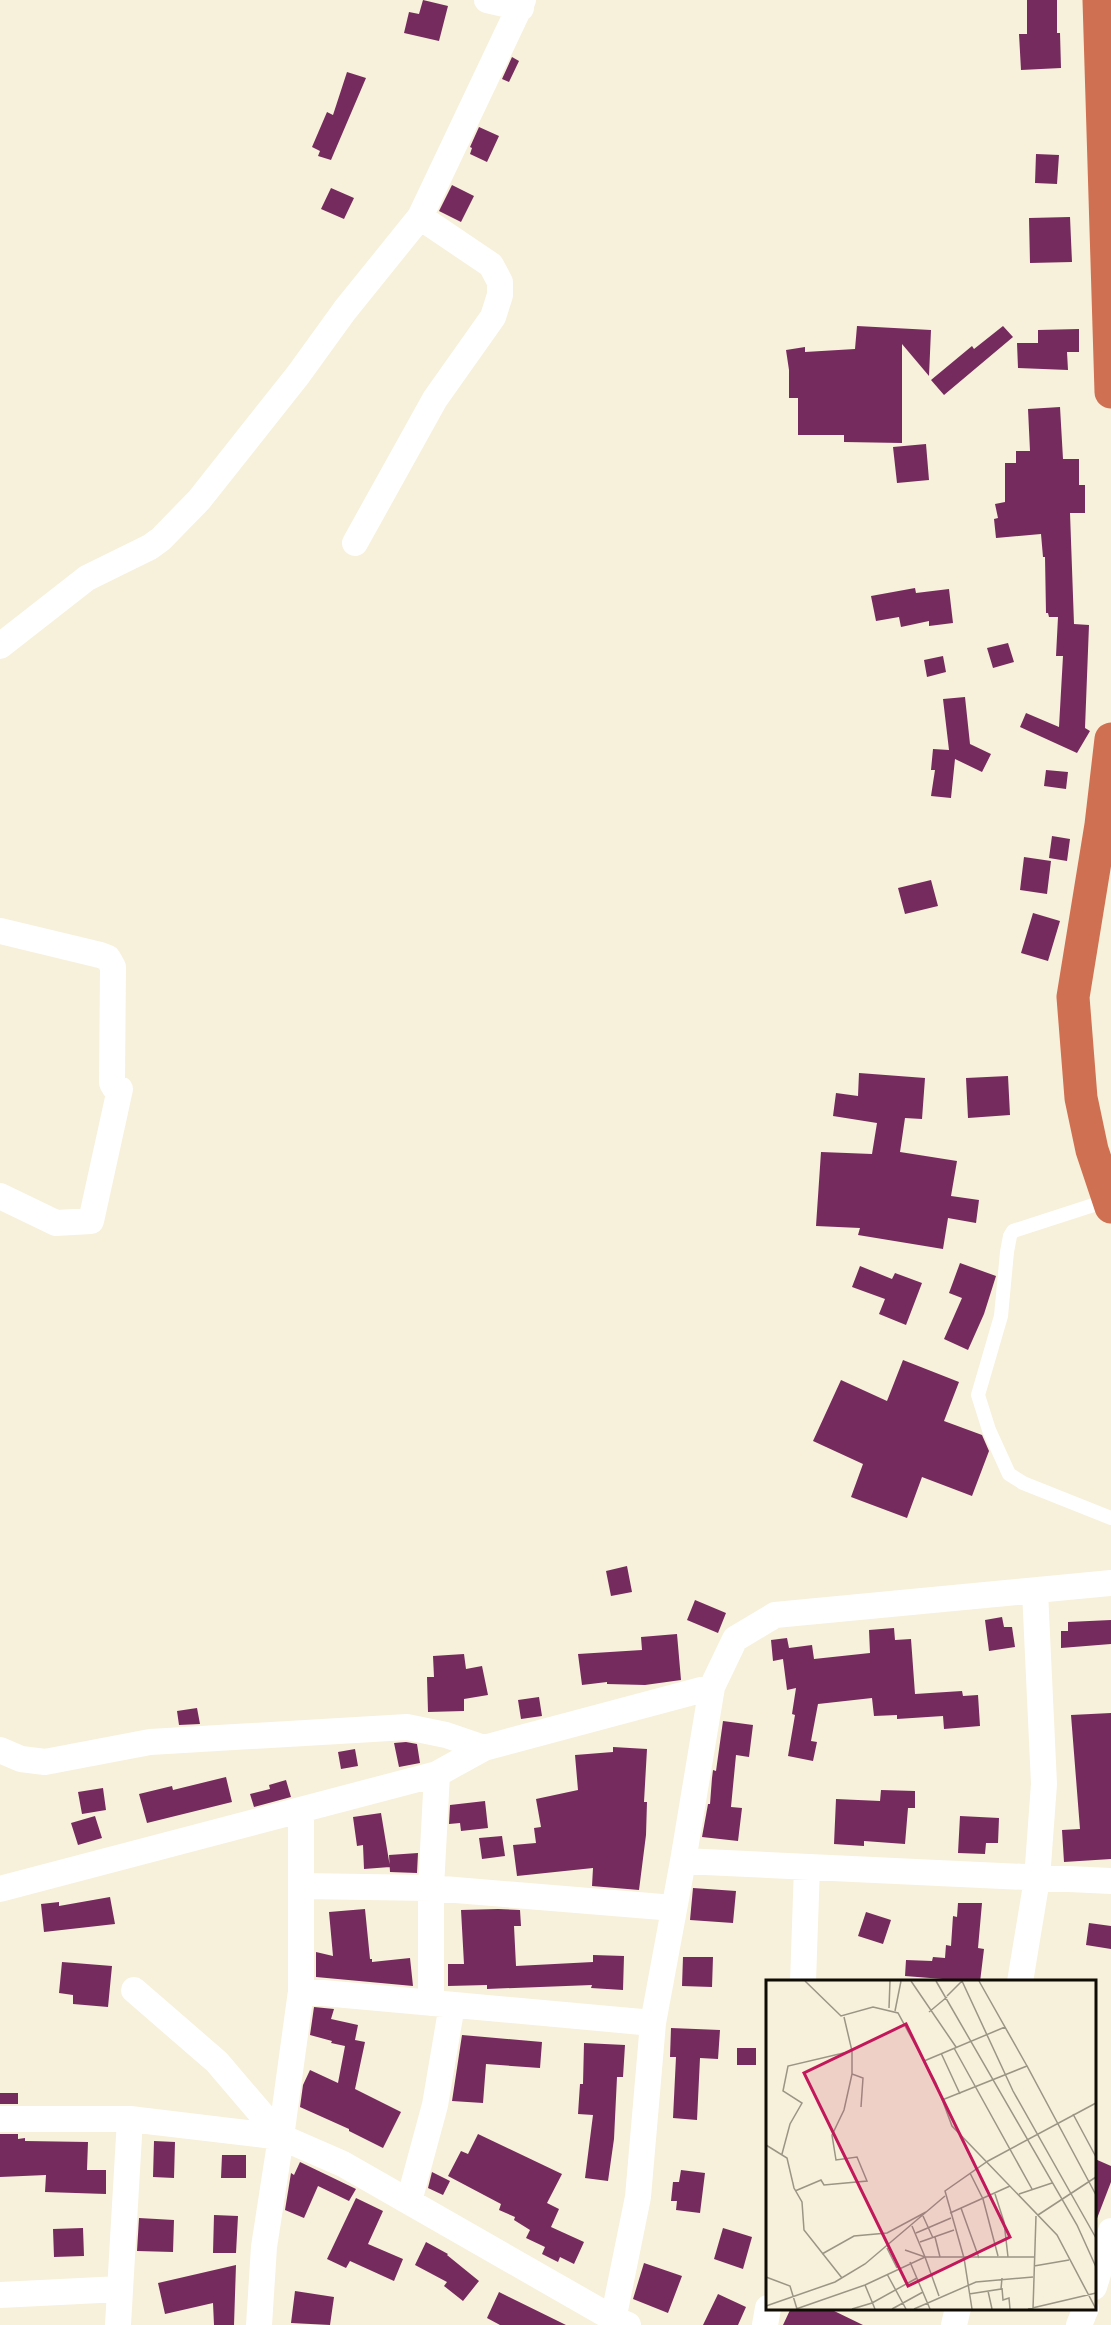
<svg xmlns="http://www.w3.org/2000/svg" width="1111" height="2325" font-family="Montserrat,sans-serif">
<rect width="100%" height="100%" fill="#f7f0da"/>
<path fill="#762b5e" d="M423 0 448 6 439 41 404 33 409 12 419 14Z
M1027 0H1057V33H1060L1061 68 1021 70 1019 34H1027Z
M512 57 519 61 509 82 502 79Z
M347 72 366 78 331 160 318 156 320 151 312 147 327 112 333 115Z
M479 127 499 136 487 162 470 154 472 148 470 147Z
M1036 154 1059 155 1057 184 1035 183Z
M452 185 474 196 461 222 439 211Z
M331 188 354 198 344 219 321 209Z
M1070 217 1072 262 1030 263 1029 218Z
M857 326 931 330 929 376 902 344V443L844 442V435H798V398H789V370L786 350 805 347V352L855 349Z
M1003 326 1013 337 944 395 931 380 972 346 974 349Z
M1079 329V352H1067L1068 370 1018 368 1017 343H1038V330Z
M1060 407 1063 459H1079V485H1085V513H1070L1074 624 1089 625 1085 728 1090 731 1077 753 1020 727 1026 713 1059 727 1063 656H1056L1058 617H1049L1048 613H1046L1045 557H1043L1041 534 996 538 994 519 998 518 995 504 1005 502V463H1016V451H1030L1028 409Z
M926 444 929 480 897 483 893 447Z
M915 588 916 593 949 589 953 623 929 626V621L901 627 899 617 876 621 871 596Z
M1008 643 1014 662 993 668 987 648Z
M943 656 946 672 927 677 924 660Z
M965 697 970 744 991 754 982 772 955 759 951 798 931 796 935 770H931L933 749 949 750 943 699Z
M1046 770 1068 772 1066 789 1044 786Z
M1052 836 1070 839 1067 861 1049 858Z
M1024 857 1051 861 1047 894 1020 890Z
M931 880 938 906 905 914 898 888Z
M1033 913 1060 921 1048 961 1021 953Z
M859 1073 925 1078 922 1119 905 1118 900 1152 957 1161 951 1196 979 1200 976 1223 948 1218 943 1249 858 1235 860 1228 816 1226 821 1152 872 1154 877 1123 833 1116 836 1093 858 1096Z
M1008 1076 1010 1115 968 1118 966 1078Z
M960 1263 996 1276 984 1314 968 1350 944 1339 962 1298 949 1293Z
M860 1266 892 1279 895 1273 922 1283 906 1325 879 1314 885 1299 852 1287Z
M903 1360 959 1382 944 1421 982 1435 989 1451 972 1496 922 1477 907 1518 851 1497 863 1464 813 1441 841 1380 887 1401Z
M627 1566 632 1592 611 1596 606 1571Z
M695 1600 726 1613 718 1633 687 1620Z
M1002 1617 1004 1627H1012L1015 1647 989 1651 985 1620Z
M1111 1620V1644L1061 1648V1631H1068V1622Z
M894 1628 895 1640 911 1639 915 1694 962 1691 963 1696 978 1695 980 1726 944 1729 943 1716 897 1719V1715L874 1716 872 1698 818 1704 811 1741 817 1742 813 1761 788 1756 795 1715 792 1714 796 1688 787 1690 783 1659 773 1661 771 1640 787 1638 789 1648 812 1645 814 1659 870 1653 869 1630Z
M677 1634 681 1680 645 1685 607 1684V1682L582 1685 578 1654 642 1650 641 1637Z
M464 1654 466 1669 482 1666 488 1695 464 1699V1711L428 1712 427 1677H434L433 1656Z
M539 1697 542 1716 521 1719 518 1700Z
M197 1708 200 1724 179 1725 177 1711Z
M1111 1713V1859L1064 1862 1062 1830 1080 1829 1071 1715Z
M723 1721 753 1725 749 1757 736 1755 731 1807 742 1808 738 1841 702 1837 708 1804H710L712 1778 713 1770 716 1771Z
M406 1742 417 1744 420 1763 399 1767 394 1743Z
M613 1747 647 1749 644 1802H647L646 1835 639 1890 592 1886 593 1868 517 1876 513 1845 536 1843 534 1828 541 1827 536 1799 578 1790 575 1755 613 1752Z
M355 1749 358 1766 341 1769 338 1752Z
M226 1777 232 1802 147 1823 139 1794 172 1786 173 1790Z
M286 1780 291 1797 254 1807 250 1794 270 1789 269 1785Z
M103 1788 106 1810 82 1814 78 1792Z
M881 1790 915 1791V1808H908L905 1844 864 1841V1846L834 1844 836 1799 880 1801Z
M485 1801 488 1828 461 1831 460 1823 449 1824 450 1805Z
M381 1813 390 1867 364 1869 363 1845 357 1846 353 1817Z
M95 1816 102 1838 78 1845 71 1823Z
M960 1816 999 1818 998 1843H986L985 1854 958 1853Z
M502 1836 505 1856 482 1859 479 1838Z
M418 1853 417 1873 390 1872 389 1855Z
M693 1888 736 1891 733 1923 690 1920Z
M110 1897 115 1924 44 1932 41 1904 59 1902V1906Z
M958 1903H982L978 1948 984 1949 980 1982 905 1976 906 1960 932 1961 933 1957 945 1958 946 1945 951 1946 953 1916 957 1917Z
M365 1909 370 1959H372V1962L410 1958 413 1986 316 1977V1952L333 1956 329 1912Z
M498 1909 520 1910 521 1926H514L516 1966 593 1962V1955L624 1956 623 1990 591 1988 592 1985 487 1989V1985L448 1986V1964H464L461 1910Z
M866 1912 891 1920 883 1944 858 1936Z
M1089 1923 1111 1926V1949L1086 1945Z
M683 1957H713L712 1987 682 1986Z
M62 1962 112 1966 108 2007 73 2004V1995L59 1993Z
M314 2007 334 2009 331 2019 358 2025 355 2040 365 2042 355 2089 401 2112 383 2148 349 2131V2129L300 2107 303 2085 310 2070 338 2083 345 2046 331 2043 332 2041 310 2035Z
M671 2028 720 2030 718 2059 700 2058 697 2120 673 2118 676 2057H670Z
M462 2035 542 2042 540 2068 486 2064 483 2103 452 2101Z
M584 2043 625 2045 623 2077H617L614 2139 608 2181 585 2178 593 2115 578 2114 580 2084H583Z
M737 2048H756V2065H737Z
M0 2093H18V2104H0Z
M0 2134H18V2139L25 2138V2141L88 2142 87 2170H106V2194L45 2192 46 2175 0 2177Z
M478 2134 562 2174 547 2203 559 2209 551 2227 584 2242 574 2264 560 2257 558 2262 542 2254 545 2247 526 2238 530 2230 514 2220 515 2217 499 2210 501 2204 448 2176 461 2151 468 2154Z
M154 2141 175 2142 174 2178 153 2177Z
M222 2155H246V2178H221Z
M1095 2159 1111 2166V2182L1096 2221Z
M300 2162 356 2189 349 2201 318 2186 304 2218 285 2210 291 2173 294 2175Z
M681 2170 705 2173 700 2213 676 2210 677 2201H671L673 2182H679Z
M432 2172 450 2181 443 2195 428 2188Z
M356 2198 383 2211 368 2244 403 2259 394 2281 350 2261 346 2268 327 2259Z
M214 2215 238 2216 236 2253H213Z
M139 2218 174 2220 173 2252 137 2251Z
M83 2228 84 2256 54 2257 53 2229Z
M723 2228 752 2237 743 2269 714 2259Z
M426 2242 448 2254 447 2255 479 2281 463 2301 444 2286 447 2282 415 2265Z
M644 2263 682 2276 668 2313 633 2299Z
M236 2265 234 2325H214L213 2303 165 2314 158 2283Z
M295 2291 334 2297 330 2325 291 2323Z
M499 2292 566 2325H500L487 2318Z
M718 2294 746 2307 738 2325H703Z
M791 2308H828L863 2325H783Z"/>
<g fill="none" stroke-linecap="round" stroke-linejoin="round">
<path stroke="#fff" stroke-width="14" d="M1109 1200 1013 1231 1010 1236 1007 1252 1001 1316 978 1395 989 1430 1009 1474 1023 1483 1111 1518"/>
<path stroke="#fff" stroke-width="26" d="M487 0 521 8
M355 543 435 399 493 317 500 295V282L491 265 420 217 523 0
M0 646 87 578 150 547 161 539 199 500 298 375 345 310 420 217
M0 931 100 955 108 958 113 967 112 1083 115 1088 120 1089 91 1221 56 1223 0 1196
M0 1750 21 1759 45 1762 150 1742 407 1727 446 1735 484 1748
M683 1861 1111 1881
M301 1886 431 1888 674 1908
M0 1889 437 1774 484 1748 712 1687
M803 1982 807 1867
M1020 1982 1037 1879 1044 1784 1035 1591
M134 1990 217 2062 281 2137 301 1991V1811
M301 1991 653 2023
M431 2003V1888L437 1774
M0 2119H130L281 2137 343 2164 614 2319 628 2325
M409 2201 435 2105 452 2005
M1094 2287 1111 2231
M0 2295 120 2289
M118 2325 130 2119
M259 2325 264 2247 281 2137
M612 2325 638 2197 653 2023 683 1861 712 1687 735 1639 775 1615 1111 1583
M765 2325 768 2308
M954 2325 958 2308
M1079 2325 1086 2308"/>
<path stroke="#ce7051" stroke-width="33" d="M1099 0 1111 392
M1111 739 1101 825 1073 997 1081 1098 1092 1150 1111 1207"/>
</g>
<g transform="translate(766 1980)">
<rect width="330" height="330" fill="#f7f0da"/>
<path fill="none" stroke="#9a9585" stroke-width="1.5" d="M39 1 75 36 107 27 132 33 170 103 186 146 291 255 330 329M145 1 190 67M170 1 311 245 330 287M196 1 247 111 330 258M213 1 261 86M181 16 196 1M123 28 124 1M129 31 135 1M163 32 181 17M78 37 86 71V94L97 98 95 127M188 68 266 209M175 73 194 114M158 81 239 47M176 120 261 86 330 215M307 134 330 177M0 165 21 178 28 208 36 222 38 250 76 298M16 174 24 144 36 123 17 111 22 86 86 71M204 193 217 219 232 276M29 211 55 200 58 205 101 201 91 177 70 180 66 155 78 130 86 94M229 214 238 242 242 277M253 214 286 203M195 228 213 278M184 233 244 206M272 235 330 197M157 236 167 258M150 253 185 238M169 257 174 277M154 262 188 250M121 268 131 288M139 270 159 277 146 246M56 274 88 256 121 253 160 232M159 277 173 316M144 282 164 329M268 286 303 280M121 294 140 329M0 297 24 306 31 329M99 305 109 329M236 308 237 320 243 318 244 329M222 311 226 329M203 314 235 309 236 298M0 326 69 302 99 284 179 216M30 329 99 305 159 277H268M86 329 106 323 151 298M126 329 157 312M148 329 210 302 267 297M206 329 198 278 179 211 222 181 330 123M262 329 330 313M267 329 270 236"/>
<path fill="#c2185b" fill-opacity="0.15" stroke="#c2185b" stroke-width="3" d="M140 44 244 257 142 306 38 93Z"/>
<rect width="330" height="330" fill="none" stroke="#0e0c05" stroke-width="3"/>
</g>
</svg>
